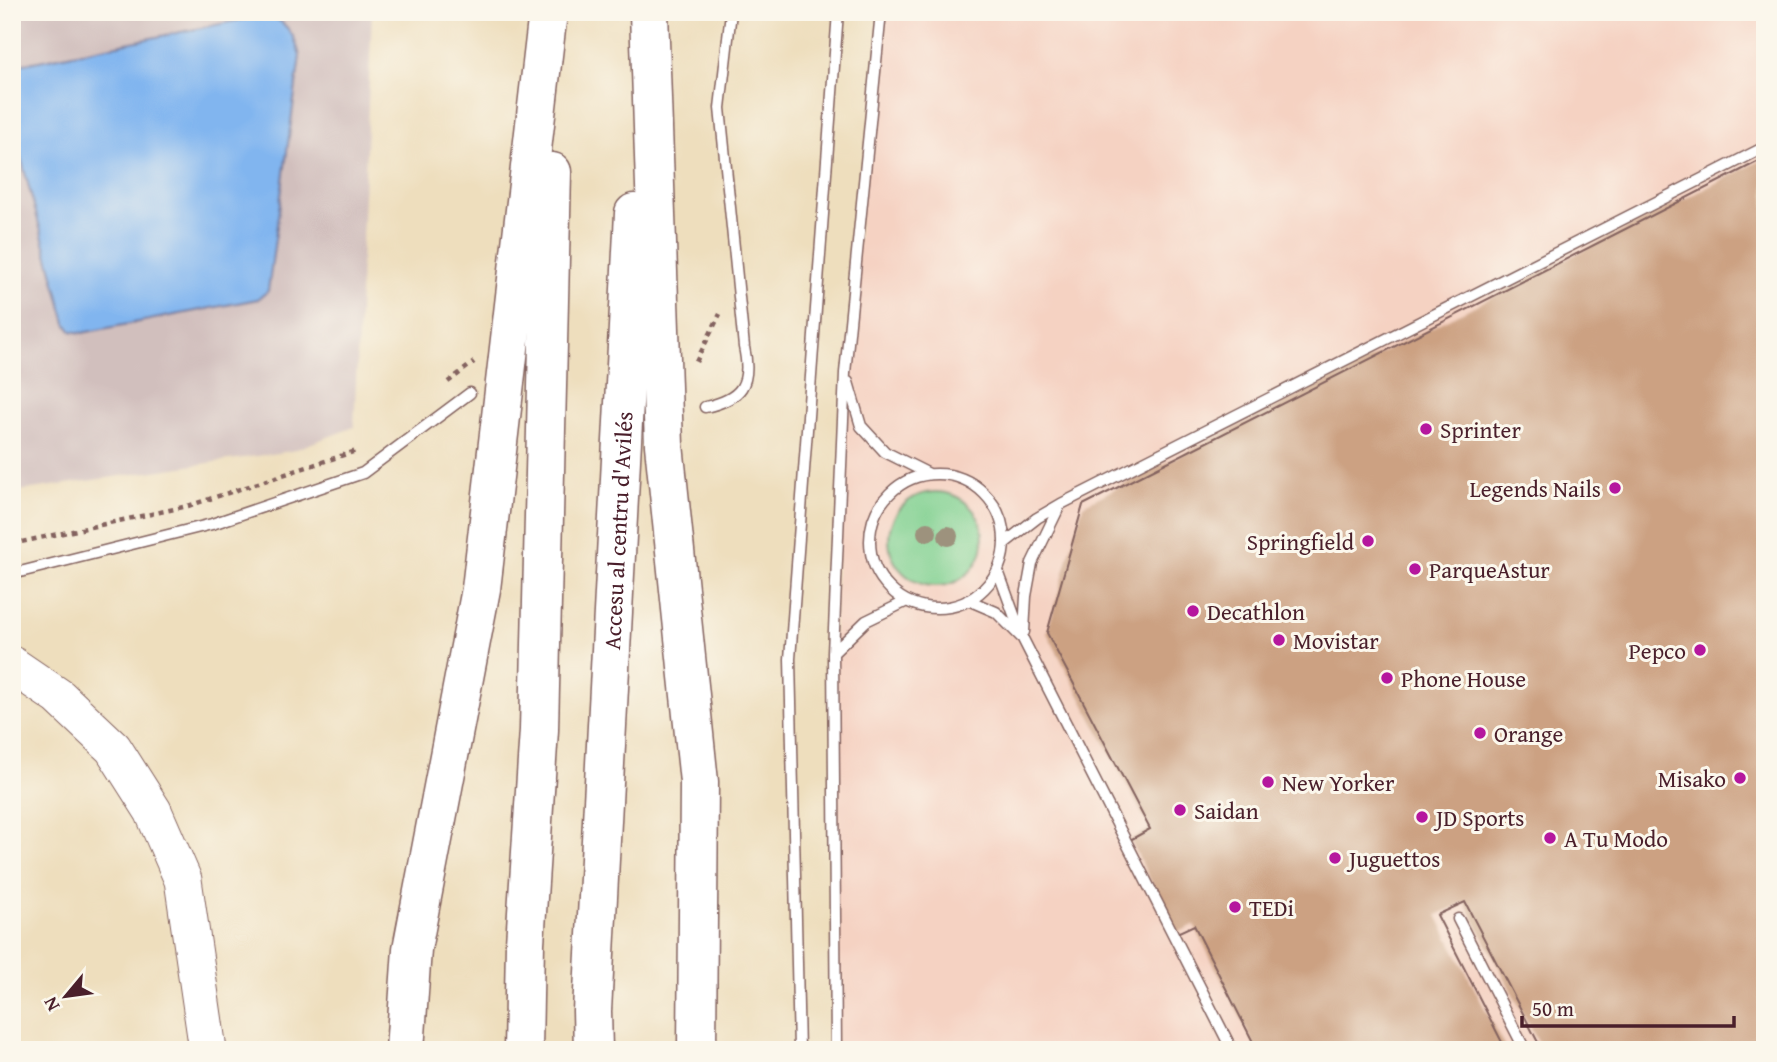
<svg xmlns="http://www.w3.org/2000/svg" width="1777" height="1062" font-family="'Gentium Book Plus',serif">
<rect width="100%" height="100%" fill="#fbf7ec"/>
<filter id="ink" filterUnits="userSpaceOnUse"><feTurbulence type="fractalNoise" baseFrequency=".0143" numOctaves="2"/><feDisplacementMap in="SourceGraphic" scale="14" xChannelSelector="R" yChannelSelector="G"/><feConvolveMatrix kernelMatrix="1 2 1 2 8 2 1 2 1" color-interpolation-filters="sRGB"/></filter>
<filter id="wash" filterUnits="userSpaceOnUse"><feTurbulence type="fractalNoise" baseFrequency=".00686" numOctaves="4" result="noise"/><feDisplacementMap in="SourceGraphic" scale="28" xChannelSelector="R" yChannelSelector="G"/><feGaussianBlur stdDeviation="1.57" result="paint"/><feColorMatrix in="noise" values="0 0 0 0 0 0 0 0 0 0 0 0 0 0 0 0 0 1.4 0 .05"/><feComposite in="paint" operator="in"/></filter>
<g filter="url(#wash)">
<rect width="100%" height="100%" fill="#eedebd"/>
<path fill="#f5d2c2" d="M881 12H1765V1050H836L833 653 845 373Z"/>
<path fill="#d1bfbd" d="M12 12H372L354 427 291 451 12 492Z"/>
<path fill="#80d090" stroke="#65785e" stroke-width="2" d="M889 539a47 47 0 1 1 94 0a47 47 0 1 1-94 0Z"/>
<path fill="#81b5ef" stroke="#666a8d" stroke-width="2" d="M269 14C288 24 295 36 300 56L268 291 258 299 82 333 71 331 66 323 12 125V69L19 65Z"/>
<g id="blocks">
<path fill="#cca182" d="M1765 158V1050H1542L1465 902 1437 915 1506 1050H1257L1194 925 1177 933 1130 840 1150 829 1047 633 1083 505Z"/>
</g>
</g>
<g filter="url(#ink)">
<use href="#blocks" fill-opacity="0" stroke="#83625e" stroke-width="2"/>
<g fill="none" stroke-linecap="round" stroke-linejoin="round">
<defs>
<path id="service" d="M848 382 861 426 885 452 929 474
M705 407C742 399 752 384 744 347L720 108 731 12
M870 541a67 67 0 1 1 134 0a67 67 0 1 1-134 0Z
M1006 542 1037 518 1061 504 1765 147
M998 571 1023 639 1232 1050
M12 574 212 524 363 473 470 393
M968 600 996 612 1021 637
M1024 632 1026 596 1032 563 1060 505
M833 653 866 621 905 602
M1458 919 1525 1050
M799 1050 790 659 838 12
M836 1050 833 653 845 373 881 12"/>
<path id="primary" d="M12 665 59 697 113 748 153 811 183 880 208 1050"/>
<g id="motorway">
<path d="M649 12 664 445 699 782 697 1050"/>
<path d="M405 1050 412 949 481 589 548 12"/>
<path d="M523 1050 525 943 539 730 552 172"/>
<path id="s1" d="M593 1050 592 1011 634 213"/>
</g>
</defs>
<use href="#service" stroke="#83625e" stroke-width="13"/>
<use href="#primary" stroke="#83625e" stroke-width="39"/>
<use href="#motorway" stroke="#83625e" stroke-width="41"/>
<path stroke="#83625e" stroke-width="4.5" stroke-dasharray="5 5" stroke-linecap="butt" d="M696 362 720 314
M448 382 474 362
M12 544 188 506 359 450"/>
<use href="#service" stroke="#fff" stroke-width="10"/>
<use href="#primary" stroke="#fff" stroke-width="37"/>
<use href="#motorway" stroke="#fff" stroke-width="38"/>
</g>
<g fill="#9d927d">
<circle cx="927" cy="532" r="10"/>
<circle cx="948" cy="536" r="10"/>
</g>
</g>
<g fill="#b5179e" stroke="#fbf7ec" stroke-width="2.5">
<circle cx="1426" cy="429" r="7"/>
<circle cx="1615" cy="488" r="7"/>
<circle cx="1368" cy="541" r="7"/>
<circle cx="1415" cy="569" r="7"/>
<circle cx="1193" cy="611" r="7"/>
<circle cx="1279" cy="640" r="7"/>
<circle cx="1700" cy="650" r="7"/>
<circle cx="1387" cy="678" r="7"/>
<circle cx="1480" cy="733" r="7"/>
<circle cx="1740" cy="778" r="7"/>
<circle cx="1268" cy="782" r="7"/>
<circle cx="1180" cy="810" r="7"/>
<circle cx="1422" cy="817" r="7"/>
<circle cx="1550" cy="838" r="7"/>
<circle cx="1335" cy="858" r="7"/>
<circle cx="1235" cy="907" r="7"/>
</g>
<g text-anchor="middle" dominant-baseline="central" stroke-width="6" stroke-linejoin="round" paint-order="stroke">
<g font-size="23" fill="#4a1f2b" stroke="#fbf7ec" text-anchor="start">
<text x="1440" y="429">Sprinter</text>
<text x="1601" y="488" text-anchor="end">Legends Nails</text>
<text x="1354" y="541" text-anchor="end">Springfield</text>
<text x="1429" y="569">ParqueAstur</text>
<text x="1207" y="611">Decathlon</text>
<text x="1293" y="640">Movistar</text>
<text x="1686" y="650" text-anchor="end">Pepco</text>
<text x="1401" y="678">Phone House</text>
<text x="1494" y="733">Orange</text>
<text x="1726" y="778" text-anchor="end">Misako</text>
<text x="1282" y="782">New Yorker</text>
<text x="1194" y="810">Saidan</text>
<text x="1436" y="817">JD Sports</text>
<text x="1564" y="838">A Tu Modo</text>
<text x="1349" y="858">Juguettos</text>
<text x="1249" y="907">TEDi</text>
</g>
<g font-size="23" fill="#4a1f2b" stroke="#fbf7ec">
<text stroke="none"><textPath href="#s1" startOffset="520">Accesu al centru d'Avilés</textPath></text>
</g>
</g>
<rect width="1777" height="1062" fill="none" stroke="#fbf7ec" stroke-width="42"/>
<g transform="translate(66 996) rotate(241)" stroke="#fbf7ec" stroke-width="5" paint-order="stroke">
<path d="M0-5L12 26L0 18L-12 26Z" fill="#4a1f2b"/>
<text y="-10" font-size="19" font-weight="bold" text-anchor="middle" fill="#4a1f2b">N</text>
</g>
<path d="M1522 1016v10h212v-10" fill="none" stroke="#4a1f2b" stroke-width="3.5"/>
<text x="1532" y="1016" font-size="21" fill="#4a1f2b" stroke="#fbf7ec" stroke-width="5" paint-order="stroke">50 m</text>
</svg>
